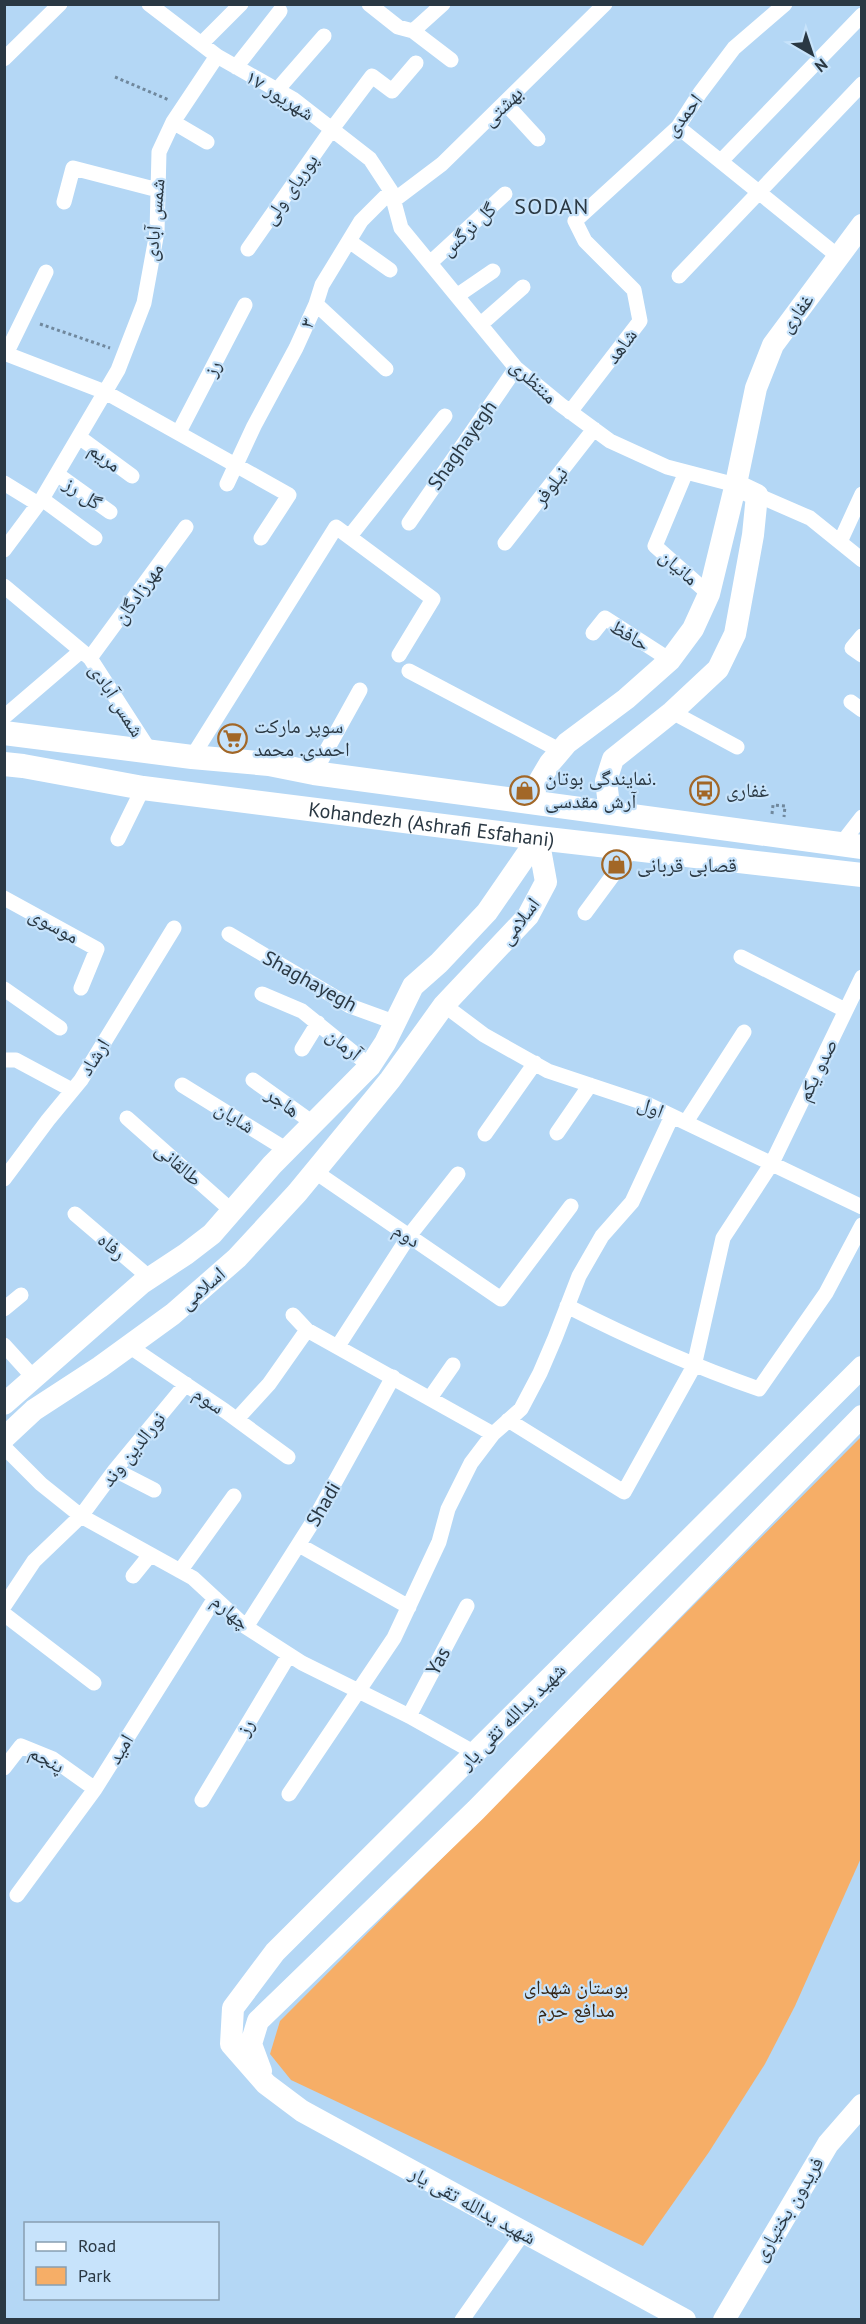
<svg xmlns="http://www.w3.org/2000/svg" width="866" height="2324" font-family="'PT Sans','Noto Naskh Arabic',sans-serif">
<rect width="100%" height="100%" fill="#b4d7f5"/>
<path fill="#f6ae67" d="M861 1437V1858L795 2006 765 2064 709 2152 643 2246 291 2080 270 2054 280 2021Z"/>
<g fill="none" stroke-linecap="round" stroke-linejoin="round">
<path stroke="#70889d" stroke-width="3" stroke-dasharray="3 3" stroke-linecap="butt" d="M115 77 169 100
M40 324 110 348
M772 814 773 805 785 806 784 817"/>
<path stroke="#fff" stroke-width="15" d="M149 4 217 56 293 99 370 159 391 191 401 228 516 368 561 405 610 441 667 467 736 485
M369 4 398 27 413 31 451 60
M413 31 443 4
M201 44 241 4
M4 59 60 4
M236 67 280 11
M277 90 324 36
M505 103 538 139
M173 122 207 142
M678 127 839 257
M721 161 862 15
M393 201 442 164 605 4
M64 202 73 168 158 190
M349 241 390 270
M248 249 332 129 372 76 392 91 416 63
M430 263 505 194
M679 276 862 84
M458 295 493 271
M316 304 386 369
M481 324 523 287
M4 353 105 392 289 495 261 538
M6 354 46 272
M570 412 640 321 634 290 585 241 575 221 678 127 700 93 734 48 785 4
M179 432 245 305
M79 437 132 476
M686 472 655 546 709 594
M57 474 110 512
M4 483 38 504
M227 484 254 426 296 348 316 304 322 285 361 221 391 191
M757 495 810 518 862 560
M42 499 95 538
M409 523 516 368
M350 536 445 416
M840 542 862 494
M505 543 594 429
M4 550 42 499 118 370 144 303 157 232 159 152 173 122 217 56
M4 586 90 658 150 751
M593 633 605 618 670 660
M862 636 852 648 862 655
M90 658 186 527
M409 671 561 751
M851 702 862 710
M672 712 737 747
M4 717 81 651
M192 757 336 527 433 599 399 655
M314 773 360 690
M118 839 143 788
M841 844 862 817
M4 898 97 949 81 988
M585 913 633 848
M229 934 350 1006 394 1022
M741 957 845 1010
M4 989 60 1028
M262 994 302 1011 370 1066
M444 1005 484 1035 548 1071 647 1104 862 1207
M302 1049 318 1023
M4 1060H16L72 1090
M253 1080 313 1123
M182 1085 287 1150
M127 1118 232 1211
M686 1122 744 1032
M557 1133 590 1085
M485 1134 535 1063
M314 1171 501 1299 571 1206
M4 1179 48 1120 81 1080 174 928
M75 1214 150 1278
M567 1306C630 1338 693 1366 759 1389L826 1293 862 1225
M4 1309 21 1295
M293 1315 307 1330 493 1434
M4 1345 34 1378
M129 1346 225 1411 288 1457
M338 1346 409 1236 458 1174
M430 1398 453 1365
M237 1419 269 1384 307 1330
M508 1420 624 1492 694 1366 723 1238 772 1163 862 977
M4 1447 41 1484 81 1516 193 1578 246 1627 302 1663 409 1716 475 1753
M115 1470 154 1490
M299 1545 409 1607
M180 1571 234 1496
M133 1576 150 1555
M4 1606 34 1561 81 1516 115 1470 186 1384
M4 1614 94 1683
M246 1627 314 1520 393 1377
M409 1716 467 1606
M4 1768 21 1746 53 1759 95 1789
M289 1794 394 1638 439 1542 448 1509 471 1463 493 1434 521 1409 540 1373 555 1338 579 1276 602 1236 632 1202 672 1116
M202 1800 289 1655
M17 1895 95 1789 215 1598
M462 2320 524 2232"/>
<path stroke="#fff" stroke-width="22" d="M527 802 550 763 567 743 626 699 670 660 693 629 709 594 737 479 756 388 773 345 862 225
M610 813 606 781 613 759 672 712 718 669 735 634 753 535 757 495 736 485
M4 1404 142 1283 186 1254 212 1234 272 1165 370 1066 385 1043 413 986 439 963 487 912 538 838
M4 1438 34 1410 100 1367 173 1314 237 1258 297 1193 390 1080 444 1005 528 916 546 882 538 838
M261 2071 251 2044 258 2021 476 1810 862 1416
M685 2320 302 2111 266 2084 231 2044 233 2008 275 1952 862 1367
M724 2320 828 2144 862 2105"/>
<g stroke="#fff" stroke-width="24">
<path d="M4 733 192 757 269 764 314 773 862 847"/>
<path id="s1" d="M4 764 23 766 143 788 538 838 862 875"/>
</g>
</g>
<defs>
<symbol id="supermarket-ring" viewBox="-11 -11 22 22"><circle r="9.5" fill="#c7e3fb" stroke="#a26727" stroke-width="1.5"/><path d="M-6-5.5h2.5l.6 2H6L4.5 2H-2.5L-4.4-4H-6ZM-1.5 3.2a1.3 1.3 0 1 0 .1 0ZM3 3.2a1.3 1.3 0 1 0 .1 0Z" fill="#a26727"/></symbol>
<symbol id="shop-ring" viewBox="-11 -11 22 22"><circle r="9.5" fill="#c7e3fb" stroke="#a26727" stroke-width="1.5"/><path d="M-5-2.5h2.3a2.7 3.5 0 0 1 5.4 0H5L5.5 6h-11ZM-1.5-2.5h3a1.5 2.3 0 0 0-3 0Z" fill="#a26727"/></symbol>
<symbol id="bus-ring" viewBox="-11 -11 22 22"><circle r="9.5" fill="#c7e3fb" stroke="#a26727" stroke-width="1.5"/><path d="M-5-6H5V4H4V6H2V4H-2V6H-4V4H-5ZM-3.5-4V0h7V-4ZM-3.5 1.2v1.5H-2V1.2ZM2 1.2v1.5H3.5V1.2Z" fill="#a26727"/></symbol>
</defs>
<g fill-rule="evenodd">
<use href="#supermarket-ring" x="216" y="722" width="33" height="33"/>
<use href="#shop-ring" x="508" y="774" width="33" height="33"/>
<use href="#bus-ring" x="688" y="774" width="33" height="33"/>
<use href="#shop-ring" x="600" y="848" width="33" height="33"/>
</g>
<g text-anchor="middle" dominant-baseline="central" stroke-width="4.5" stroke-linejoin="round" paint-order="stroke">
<g font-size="20" fill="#2a3843" stroke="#c7e3fb">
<text transform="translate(280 95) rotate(32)">۱۷ شهریور</text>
<text transform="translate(502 106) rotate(-44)">بهشتی</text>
<text transform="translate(683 115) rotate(-52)">احمدی</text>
<text transform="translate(290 189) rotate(-55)">پوریای ولی</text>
<text transform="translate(154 220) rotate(-85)">شمس آبادی</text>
<text transform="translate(468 229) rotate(-43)">گل نرگس</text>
<text transform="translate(796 313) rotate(-53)">غفاری</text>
<text transform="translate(307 323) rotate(-65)">۳</text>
<text transform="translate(621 346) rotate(-53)">شاهد</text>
<text transform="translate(212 368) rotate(-63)">رز</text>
<text transform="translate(534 381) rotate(43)">منتظری</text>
<text transform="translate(462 445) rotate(-55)">Shaghayegh</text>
<text transform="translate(105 457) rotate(37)">مریم</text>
<text transform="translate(550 486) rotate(-52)">نیلوفر</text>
<text transform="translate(83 493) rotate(36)">گل رز</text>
<text transform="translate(679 567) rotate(41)">مانیان</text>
<text transform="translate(138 593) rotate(-54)">مهرزادگان</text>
<text transform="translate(630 635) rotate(31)">حافظ</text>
<text transform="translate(117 700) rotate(57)">شمس آبادی</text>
<text stroke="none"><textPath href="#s1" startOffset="432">Kohandezh (Ashrafi Esfahani)</textPath></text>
<text transform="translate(519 921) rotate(-53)">اسلامی</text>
<text transform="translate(54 925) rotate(29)">موسوی</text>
<text transform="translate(310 981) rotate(29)">Shaghayegh</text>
<text transform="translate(344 1044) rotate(39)">آرمان</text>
<text transform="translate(94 1057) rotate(-58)">ارشاد</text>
<text transform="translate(817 1070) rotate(-64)">صدو یکم</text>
<text transform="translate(283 1102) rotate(36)">هاجر</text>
<text transform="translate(651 1107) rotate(22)">اول</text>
<text transform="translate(235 1117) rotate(32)">شایان</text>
<text transform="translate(179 1164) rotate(42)">طالقانی</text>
<text transform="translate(407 1235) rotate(34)">دوم</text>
<text transform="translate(112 1246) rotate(40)">رفاه</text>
<text transform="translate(202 1288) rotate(-41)">اسلامی</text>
<text transform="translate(209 1400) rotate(34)">سوم</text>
<text transform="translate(133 1449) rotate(-51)">نورالدین وند</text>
<text transform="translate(323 1504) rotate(-60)">Shadi</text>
<text transform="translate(231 1612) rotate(41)">چهارم</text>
<text transform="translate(438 1661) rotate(-62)">Yas</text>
<text transform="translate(512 1716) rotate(-45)">شهید یدالله تقی یار</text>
<text transform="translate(245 1727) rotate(-59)">رز</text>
<text transform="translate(120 1749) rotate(-59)">امید</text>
<text transform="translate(47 1759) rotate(28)">پنجم</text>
<text transform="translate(473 2205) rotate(29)">شهید یدالله تقی یار</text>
<text transform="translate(788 2209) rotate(-59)">فریدون بختیاری</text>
</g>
<g font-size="20" fill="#2a3843" stroke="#c7e3fb" text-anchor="start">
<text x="254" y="726">سوپر مارکت<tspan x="254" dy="23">احمدی. محمد</tspan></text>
<text x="545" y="778">نمایندگی بوتان.<tspan x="545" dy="23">آرش مقدسی</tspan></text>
<text x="726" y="790">غفاری</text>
<text x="637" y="865">قصابی قربانی</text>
</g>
<g font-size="20" fill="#362717" stroke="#c7e3fb">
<text x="576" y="1987">بوستان شهدای<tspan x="576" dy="23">مدافع حرم</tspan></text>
</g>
<g font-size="22" letter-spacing="1.5" fill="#2a3843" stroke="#c7e3fb">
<text x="552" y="206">SODAN</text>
</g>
</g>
<rect width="866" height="2324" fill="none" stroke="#2a3843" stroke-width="12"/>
<rect x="24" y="2222" width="195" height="78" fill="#c7e3fb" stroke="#889fb1" stroke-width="1.5"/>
<rect x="36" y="2242" width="30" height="9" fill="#ffffff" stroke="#889fb1" stroke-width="1.5"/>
<text x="78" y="2252" font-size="18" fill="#2a3843">Road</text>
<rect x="36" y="2267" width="30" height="18" fill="#f6ae67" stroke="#889fb1" stroke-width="1.5"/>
<text x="78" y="2282" font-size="18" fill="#2a3843">Park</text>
<g transform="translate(812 54) rotate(141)" stroke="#c7e3fb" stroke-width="4.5" paint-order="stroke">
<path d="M0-4.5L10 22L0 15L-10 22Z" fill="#2a3843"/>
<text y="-9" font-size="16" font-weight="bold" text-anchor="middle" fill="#2a3843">N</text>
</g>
</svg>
